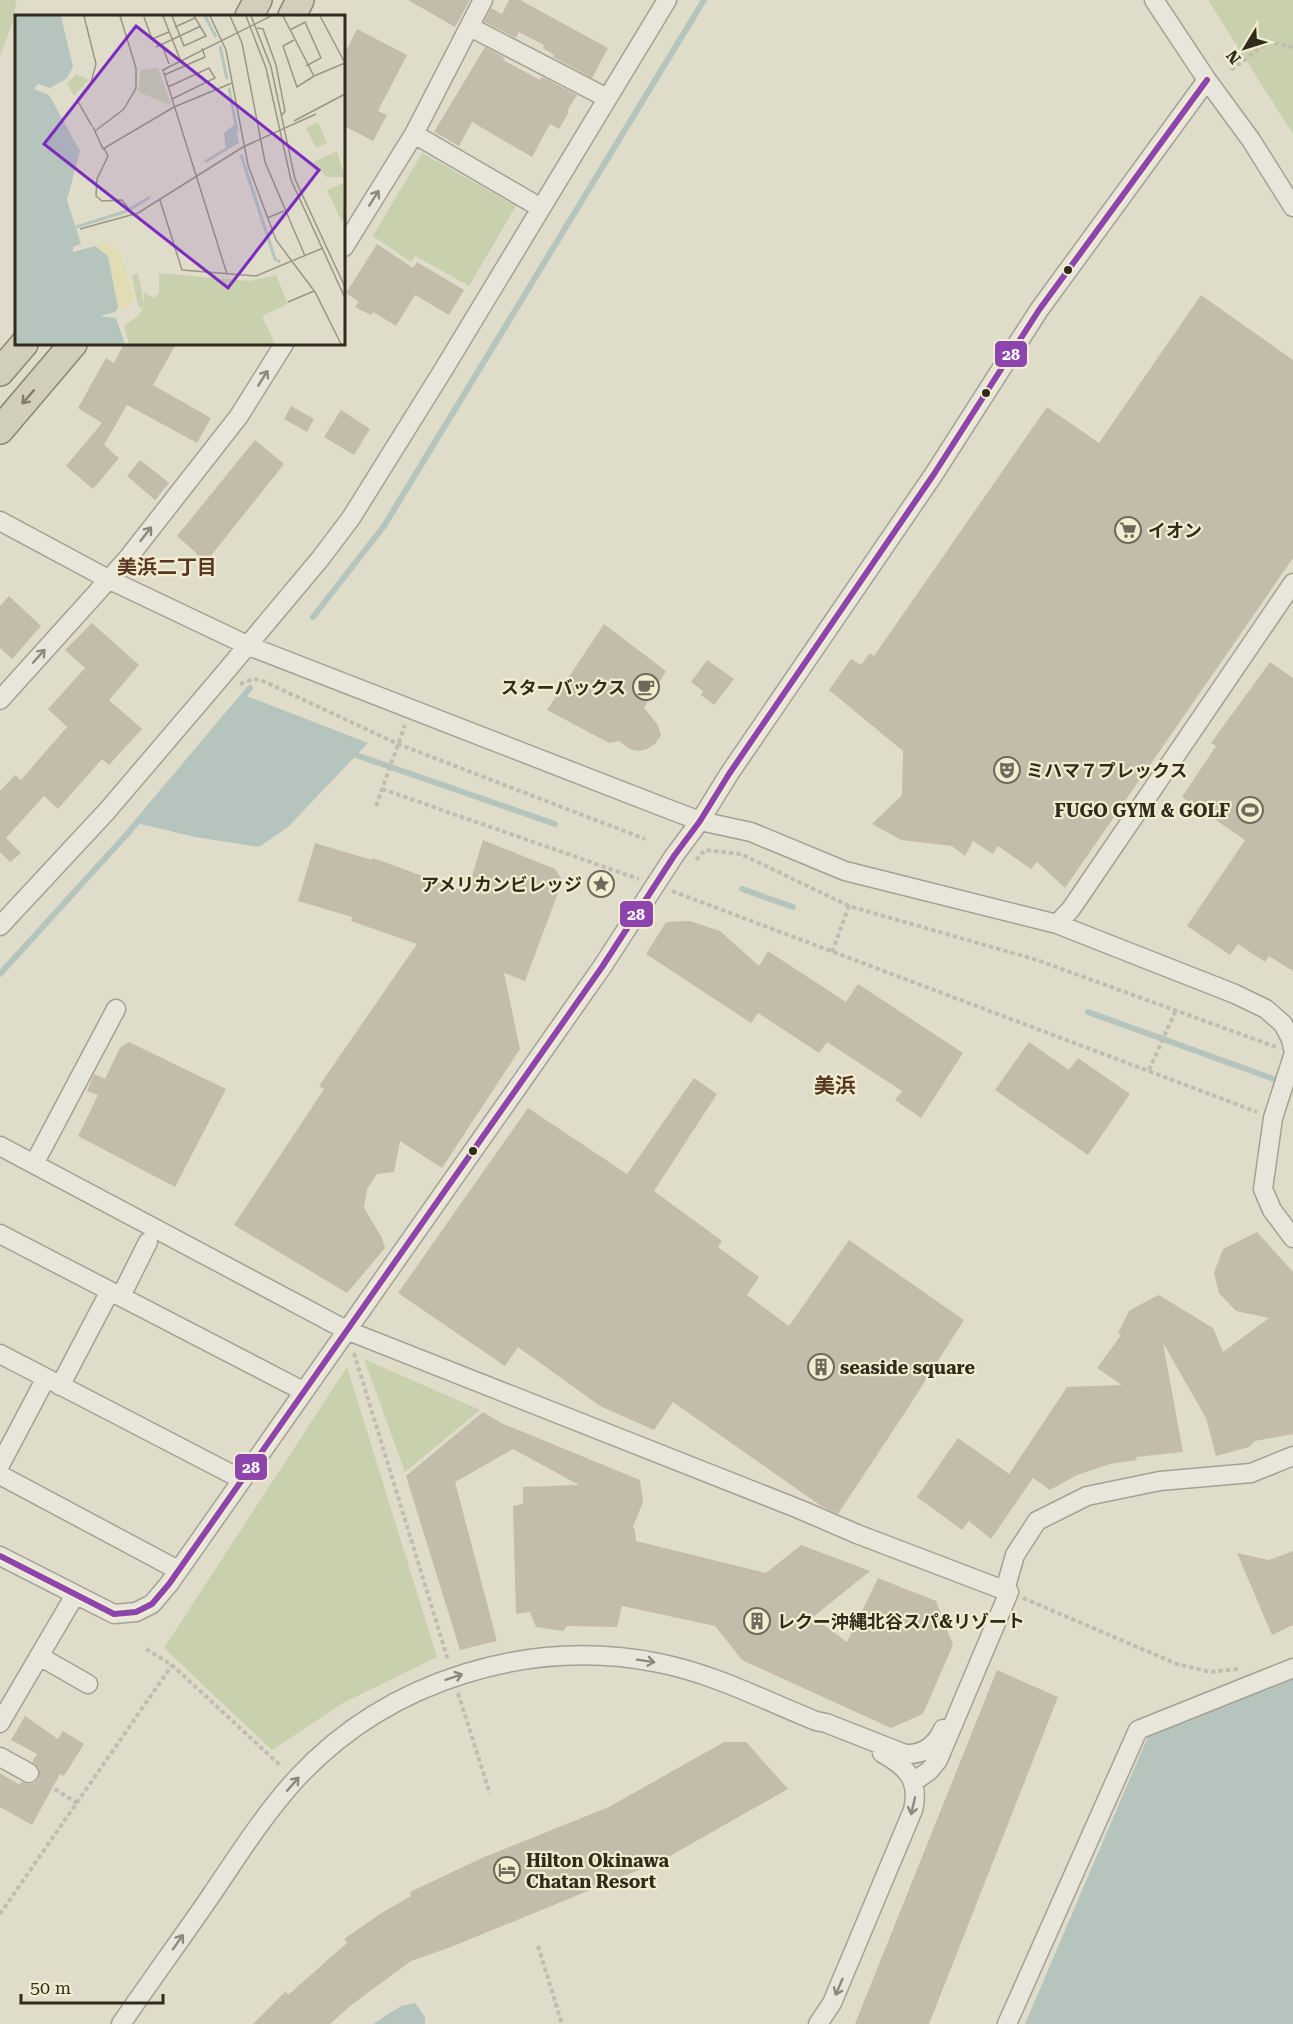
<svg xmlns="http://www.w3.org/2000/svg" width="1293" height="2024" font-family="'Roboto Serif','Noto Sans JP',serif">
<rect width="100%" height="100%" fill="#dfddca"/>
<path fill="#c9d0ae" d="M0 0H17C14 8 15 16 12 24 8 35 4 45 0 56Z
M1208 0H1293V134Z
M422 153 516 206 469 286 415 256 411 262 373 236Z
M364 1359 480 1410 405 1472Z
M347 1367 437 1657 343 1703 272 1750 164 1648Z"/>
<path fill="#b5c5be" d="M244 695 368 743 288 827 259 847 195 837 136 823Z
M1293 1676V2024H1025L1148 1736Z
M415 2003 425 2017V2024H373L401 2006Z"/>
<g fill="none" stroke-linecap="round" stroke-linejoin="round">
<path stroke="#b5c5be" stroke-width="6" d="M313 617 384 526 704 0
M356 755 555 824
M742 889 793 907
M0 974 128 833 250 688
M1088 1012 1293 1086"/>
</g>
<path fill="#c3bcab" d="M408 0H470L455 27Z
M509 0H520L608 48 592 78 553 57 554 55 543 48 544 45 519 32 516 38 484 22 491 8 502 14Z
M357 29 407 55 378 111 387 115 373 141 344 126V55Z
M485 47 505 58 503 60 540 80 542 77 577 95 567 111 569 112 559 129 550 124 532 157 472 122 459 146 434 132Z
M377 244 413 268 417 262 464 290 449 315 415 295 396 326 373 312 371 315 355 307 359 302 346 293Z
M1201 295 1293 360V558L1065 888 1037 862 1031 869 998 846 993 854 973 841 965 856 952 846 901 840 872 824 902 795 903 751 829 690 851 659 861 665 870 653 874 656 1047 407 1099 443Z
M124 344H176L153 385 211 418 197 443 127 405 104 445 119 458 93 489 66 466 102 423 78 408 106 358 114 363Z
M291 406 314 419 307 432 284 419Z
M341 410 370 429 354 455 324 437Z
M255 440 284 464 206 562 177 536Z
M140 460 169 483 155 500 127 476Z
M9 596 41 626 12 659 0 648V606Z
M92 623 139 665 109 700 142 729 109 765 102 759 58 809 44 796 6 838 21 853 10 862 0 852V791L15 775 21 780 67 727 48 709 85 668 65 650Z
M604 624 666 671 644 708 658 725 661 735 655 744 647 749 639 751 630 749 619 741 609 743 547 710Z
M707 660 734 679 714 705 701 695 703 691 691 682Z
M1270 662 1293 678V971L1269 956 1265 962 1238 944 1230 955 1187 926 1245 840 1182 797 1216 746 1211 743Z
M483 840 555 869 561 878V885L525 981 504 973 520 1049 442 1168 400 1141 394 1172 377 1174 367 1189 364 1208 382 1238 385 1248 347 1293 234 1225 324 1089 319 1086 417 944 351 921 352 917 298 901 315 843 372 860 373 858 467 892Z
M690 921 720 931 759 966 768 951 846 1002 858 984 963 1053 921 1118 895 1100 902 1091 827 1042 819 1053 758 1013 751 1023 646 954 666 922Z
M129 1042 226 1089 175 1187 78 1136 98 1095 87 1091 94 1074 105 1079 120 1048Z
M1029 1042 1069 1070 1078 1058 1130 1094 1088 1155 995 1090Z
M694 1078 717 1094 654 1191 722 1241 718 1247 759 1277 747 1295 789 1326 849 1240 964 1320 906 1411 838 1514 821 1506 673 1402 654 1430 600 1406 518 1347 505 1366 398 1293 528 1108 627 1174Z
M1257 1232 1293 1272V1434L1255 1441 1249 1447 1216 1456 1206 1418 1163 1343 1183 1452 1136 1457 1137 1460 1110 1464 1077 1475 1050 1490 1033 1478 991 1539 969 1521 962 1530 917 1497 958 1438 1009 1474 1067 1387 1122 1385 1097 1368 1121 1335 1118 1333 1129 1311 1147 1301 1159 1295 1213 1328 1223 1352 1269 1318 1236 1311 1219 1293 1214 1273 1223 1249Z
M483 1412 501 1423 640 1480 643 1502 633 1527 635 1530 636 1541 766 1573 801 1545 870 1571 813 1617 847 1642 878 1578 936 1601 953 1645 923 1714 891 1728 742 1660 715 1626 622 1606 617 1627 567 1626 563 1631 536 1627 530 1612 516 1614 513 1506 523 1504V1487L579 1485 513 1449 455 1482 497 1641 460 1650 406 1476Z
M1293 1551V1625L1272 1635 1237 1553 1269 1560Z
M997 1670 1058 1697 929 2024H855Z
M25 1716 58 1739 63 1731 84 1744 64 1776 60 1774 32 1825 0 1807V1773L20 1785 21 1782 29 1784 34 1783 39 1778V1768L32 1762 37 1754 11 1740Z
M724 1742H746L788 1789 661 1861 451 1947 411 1961 350 2006 330 2024H253L286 1991 288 1995 347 1943 344 1939 380 1914 411 1896 410 1892 482 1858 609 1807Z"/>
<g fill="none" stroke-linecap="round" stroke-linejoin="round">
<defs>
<path id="minor" d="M1154 0 1207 80 1251 140 1293 207
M470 27 607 98
M414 134 541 208
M344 247 414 134 483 0
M0 521 108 579 249 646 663 807 700 821 751 832 845 871 1057 924 1235 994 1266 1009 1283 1024 1291 1039 1293 1049
M0 700 128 558 239 416 284 344
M1057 924 1071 909 1293 583
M0 926 107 811 222 676 320 559 351 518 442 372 667 0
M1293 1056 1273 1118 1263 1189 1272 1210 1293 1238
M0 1146 346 1330 799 1509 857 1534 1009 1592 938 1760 929 1771 913 1782
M34 1164 116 1009
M0 1234 303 1391
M121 1296 148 1242
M0 1354 241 1479
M60 1386 110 1291
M0 1465 46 1378
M0 1475 178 1570
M0 1556 114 1614 136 1612 152 1604 169 1584 602 967 674 856 700 821 729 774 934 474 1039 310 1207 80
M1005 1590 1015 1555 1037 1521 1087 1496 1160 1481 1251 1473 1293 1456
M39 1656 88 1684
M0 1723 75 1595
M0 1757 29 1773
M121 2024C151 1980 182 1938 212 1894 239 1854 265 1813 298 1777 389 1680 529 1637 659 1663 714 1674 764 1700 816 1721L826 1723 905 1754C924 1755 936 1745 943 1729
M818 2024 832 2003 913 1810C920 1780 907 1767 882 1753
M1007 2024 1138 1730 1293 1668"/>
<path id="highway" d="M249 16 258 0
M292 16 300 0
M0 372 24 344
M0 430 73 344"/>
</defs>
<use href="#minor" stroke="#a4a194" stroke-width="21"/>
<use href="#highway" stroke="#8a877a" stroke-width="30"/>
<path stroke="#c0beb2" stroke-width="4" stroke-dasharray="4.5 3" stroke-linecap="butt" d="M1231 70 1268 42 1293 47
M240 684 254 679 261 680 398 744 645 839
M382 789 639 879
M376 806 405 725
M696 860 705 850 741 854 849 906 1037 960 1276 1047
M672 891 1257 1112
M832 952 849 906
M1149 1070 1176 1010
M354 1353 448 1660
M1023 1598 1177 1664 1210 1672 1238 1669
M146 1649 172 1665 281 1766
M458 1693 490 1794
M42 1781 77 1803
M0 1914 172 1665
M538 1946 562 2024"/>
<use href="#minor" stroke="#e8e6db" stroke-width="18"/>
<use href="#highway" stroke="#d2cebc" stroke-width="27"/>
<defs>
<path id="bus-1" d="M0 1556 114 1614 136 1612 152 1604 169 1584 602 967 674 856 700 821 729 774 934 474 1039 310 1207 80"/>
</defs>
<use href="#bus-1" stroke="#f1edd0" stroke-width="10"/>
<use href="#bus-1" stroke="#8e44ad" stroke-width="6"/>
</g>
<defs><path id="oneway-shaft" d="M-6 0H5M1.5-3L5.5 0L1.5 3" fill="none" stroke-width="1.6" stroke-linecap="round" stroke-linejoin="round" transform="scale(1.5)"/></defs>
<g stroke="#8c887c">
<use href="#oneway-shaft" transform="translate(374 198) rotate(-58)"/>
<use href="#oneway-shaft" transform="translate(263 378) rotate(-58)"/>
<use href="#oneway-shaft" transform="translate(146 534) rotate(-52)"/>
<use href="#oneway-shaft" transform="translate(39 656) rotate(-48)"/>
<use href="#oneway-shaft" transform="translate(646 1661) rotate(9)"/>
<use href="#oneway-shaft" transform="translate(454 1677) rotate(-19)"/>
<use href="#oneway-shaft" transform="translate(293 1784) rotate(-49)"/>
<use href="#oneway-shaft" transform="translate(913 1806) rotate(103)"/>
<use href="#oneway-shaft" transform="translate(178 1942) rotate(-55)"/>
<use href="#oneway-shaft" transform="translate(839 1987) rotate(113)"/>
</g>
<use stroke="#827c6c" href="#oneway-shaft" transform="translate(28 397) rotate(131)"/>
<defs>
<symbol id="supermarket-ring" viewBox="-11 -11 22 22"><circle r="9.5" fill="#f1edd0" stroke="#6e695a" stroke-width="1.5"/><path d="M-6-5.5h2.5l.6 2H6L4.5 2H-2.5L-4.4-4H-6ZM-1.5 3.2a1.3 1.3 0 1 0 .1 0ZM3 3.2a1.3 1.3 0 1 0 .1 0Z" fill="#6e695a"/></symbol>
<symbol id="cafe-ring" viewBox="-11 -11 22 22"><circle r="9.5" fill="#f1edd0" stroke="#6e695a" stroke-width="1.5"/><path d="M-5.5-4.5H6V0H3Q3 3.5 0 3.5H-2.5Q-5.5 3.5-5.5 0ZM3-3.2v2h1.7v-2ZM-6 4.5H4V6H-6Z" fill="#6e695a"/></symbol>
<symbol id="theatre-ring" viewBox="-11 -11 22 22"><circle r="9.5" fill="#f1edd0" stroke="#6e695a" stroke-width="1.5"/><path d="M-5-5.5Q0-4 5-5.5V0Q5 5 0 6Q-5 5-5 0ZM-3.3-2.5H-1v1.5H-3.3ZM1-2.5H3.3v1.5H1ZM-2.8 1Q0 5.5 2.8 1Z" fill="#6e695a"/></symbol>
<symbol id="stadium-ring" viewBox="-11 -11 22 22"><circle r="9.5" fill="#f1edd0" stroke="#6e695a" stroke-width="1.5"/><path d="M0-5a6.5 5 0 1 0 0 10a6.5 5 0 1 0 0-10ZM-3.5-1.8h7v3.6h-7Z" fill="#6e695a"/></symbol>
<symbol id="sight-ring" viewBox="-11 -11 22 22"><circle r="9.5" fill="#f1edd0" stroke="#6e695a" stroke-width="1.5"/><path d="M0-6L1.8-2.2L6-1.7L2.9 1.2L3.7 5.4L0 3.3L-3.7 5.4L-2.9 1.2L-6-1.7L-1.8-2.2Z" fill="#6e695a"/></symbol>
<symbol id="building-ring" viewBox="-11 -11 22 22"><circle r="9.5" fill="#f1edd0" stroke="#6e695a" stroke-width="1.5"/><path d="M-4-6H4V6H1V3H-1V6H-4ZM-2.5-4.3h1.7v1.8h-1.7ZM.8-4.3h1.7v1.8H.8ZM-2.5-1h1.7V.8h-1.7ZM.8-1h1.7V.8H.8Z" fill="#6e695a"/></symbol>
<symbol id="hotel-ring" viewBox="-11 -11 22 22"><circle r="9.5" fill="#f1edd0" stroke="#6e695a" stroke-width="1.5"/><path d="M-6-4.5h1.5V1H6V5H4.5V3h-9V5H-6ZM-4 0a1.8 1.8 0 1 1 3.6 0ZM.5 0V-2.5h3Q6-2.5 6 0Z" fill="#6e695a"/></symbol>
</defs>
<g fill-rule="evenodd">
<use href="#supermarket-ring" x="1113" y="515" width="30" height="30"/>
<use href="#cafe-ring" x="631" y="672" width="30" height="30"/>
<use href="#theatre-ring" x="992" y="755" width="30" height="30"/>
<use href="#stadium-ring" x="1235" y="795" width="30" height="30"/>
<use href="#sight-ring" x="586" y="869" width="30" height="30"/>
<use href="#building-ring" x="806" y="1352" width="30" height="30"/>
<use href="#building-ring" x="742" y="1606" width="30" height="30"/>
<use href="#hotel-ring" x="492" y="1855" width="30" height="30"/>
</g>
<g fill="#312b1d" stroke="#f1edd0" stroke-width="2">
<circle cx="1068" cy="270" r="5"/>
<circle cx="986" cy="393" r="5"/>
<circle cx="473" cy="1151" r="5"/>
</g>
<g text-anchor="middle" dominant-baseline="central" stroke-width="4.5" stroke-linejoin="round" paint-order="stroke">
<g font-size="18" font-weight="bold" fill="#312b1d" stroke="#f1edd0" text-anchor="start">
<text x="1148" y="530">イオン</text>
<text x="626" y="687" text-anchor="end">スターバックス</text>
<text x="1026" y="770">ミハマ７プレックス</text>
<text x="1230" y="810" text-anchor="end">FUGO GYM &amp; GOLF</text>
<text x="582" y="884" text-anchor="end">アメリカンビレッジ</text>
<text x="840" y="1367">seaside square</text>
<text x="777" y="1621">レクー沖縄北谷スパ&amp;リゾート</text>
<text x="526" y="1860">Hilton Okinawa<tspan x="526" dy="21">Chatan Resort</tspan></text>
</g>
<g font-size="20" font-weight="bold" fill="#593722" stroke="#f1edd0">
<text x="167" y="567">美浜二丁目</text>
</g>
<g font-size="21" font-weight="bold" fill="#593722" stroke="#f1edd0">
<text x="835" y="1086">美浜</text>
</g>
</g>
<g transform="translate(15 15)">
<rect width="330" height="330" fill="#dfddca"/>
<path d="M143 53 156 90 123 77 126 55ZM61 59 74 65 59 81 52 69ZM303 107 312 128 301 133 291 113ZM322 136 330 162H311L298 147ZM328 168 330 205 327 207 312 175ZM123 258 129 289V277L138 283 144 278V258L234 266 261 260 273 289 247 301 260 329H114L109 311 124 300 129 291 127 294 123 291 117 261Z" fill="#c9d0ae"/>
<path d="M89 226 104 234 119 283 112 294 103 293 93 241 80 231Z" fill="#e1dcb3"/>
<path d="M0 1H46L58 52 51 64 35 73 23 69 19 74 34 80 65 136 52 185 66 229 58 232V237L80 231 93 241 103 293 100 297 85 301 101 303 110 329H0ZM220 109 224 128 211 136 209 118Z" fill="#b5c5be"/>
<path fill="none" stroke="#b5c5be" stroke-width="3" d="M190 1 201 22M205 31 212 64M214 73 222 116M226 140 260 244 265 247M190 147 211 134M61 212 112 196 135 182"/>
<path fill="none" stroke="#999685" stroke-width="1.5" d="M69 1 81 49 76 67 62 85 77 111M148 1 165 44M157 1 169 31 191 21 179 1M195 1 211 35 233 150 261 225 300 277 326 329M215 1 227 28 250 147 290 241M231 1 251 53 276 165 330 283M236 1 256 52 280 164 330 272M268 1 299 61 330 48M305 1 330 48M129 2 137 24 154 17M160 12 180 3M242 13 248 14 261 50 270 96 267 100M275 15 290 7 306 43 291 51M279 25 268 31 282 72 299 61M147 30 154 49M141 32 186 11M149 60 190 42 187 33M153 72 194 53 200 63 157 84M279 106 330 79M78 112 88 134 159 92 217 68M80 116 109 94 121 73V53L105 1M89 133 93 141 82 164 81 181 87 186 107 185 117 198M145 185 167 255 241 261 308 233M252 203 269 196M65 214 123 198 228 132 301 99M212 259 148 55 256 1M273 287 299 276"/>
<path fill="#7b2cbf" fill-opacity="0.15" stroke="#7b2cbf" stroke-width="3" d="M121 11 304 155 213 273 29 129Z"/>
<rect width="330" height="330" fill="none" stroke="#312b1d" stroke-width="3"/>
</g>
<g stroke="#f1edd0" stroke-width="2">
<rect x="994" y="340" width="34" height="28" rx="6" fill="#8e44ad"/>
<rect x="619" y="900" width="35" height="28" rx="6" fill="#8e44ad"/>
<rect x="234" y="1453" width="34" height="28" rx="6" fill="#8e44ad"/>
</g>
<g font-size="16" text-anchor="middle" font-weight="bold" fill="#fff">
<text x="1011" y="360">28</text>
<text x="636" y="920">28</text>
<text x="251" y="1473">28</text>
</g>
<g transform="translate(1245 48) rotate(232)" stroke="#f1edd0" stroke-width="4.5" paint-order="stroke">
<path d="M0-4.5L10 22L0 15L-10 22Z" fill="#312b1d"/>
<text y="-9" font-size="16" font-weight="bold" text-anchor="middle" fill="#312b1d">N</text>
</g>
<path d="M21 1994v9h142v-9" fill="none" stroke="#312b1d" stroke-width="3"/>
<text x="30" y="1994" font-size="18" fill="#312b1d" stroke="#f1edd0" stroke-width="4.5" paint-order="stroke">50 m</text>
</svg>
